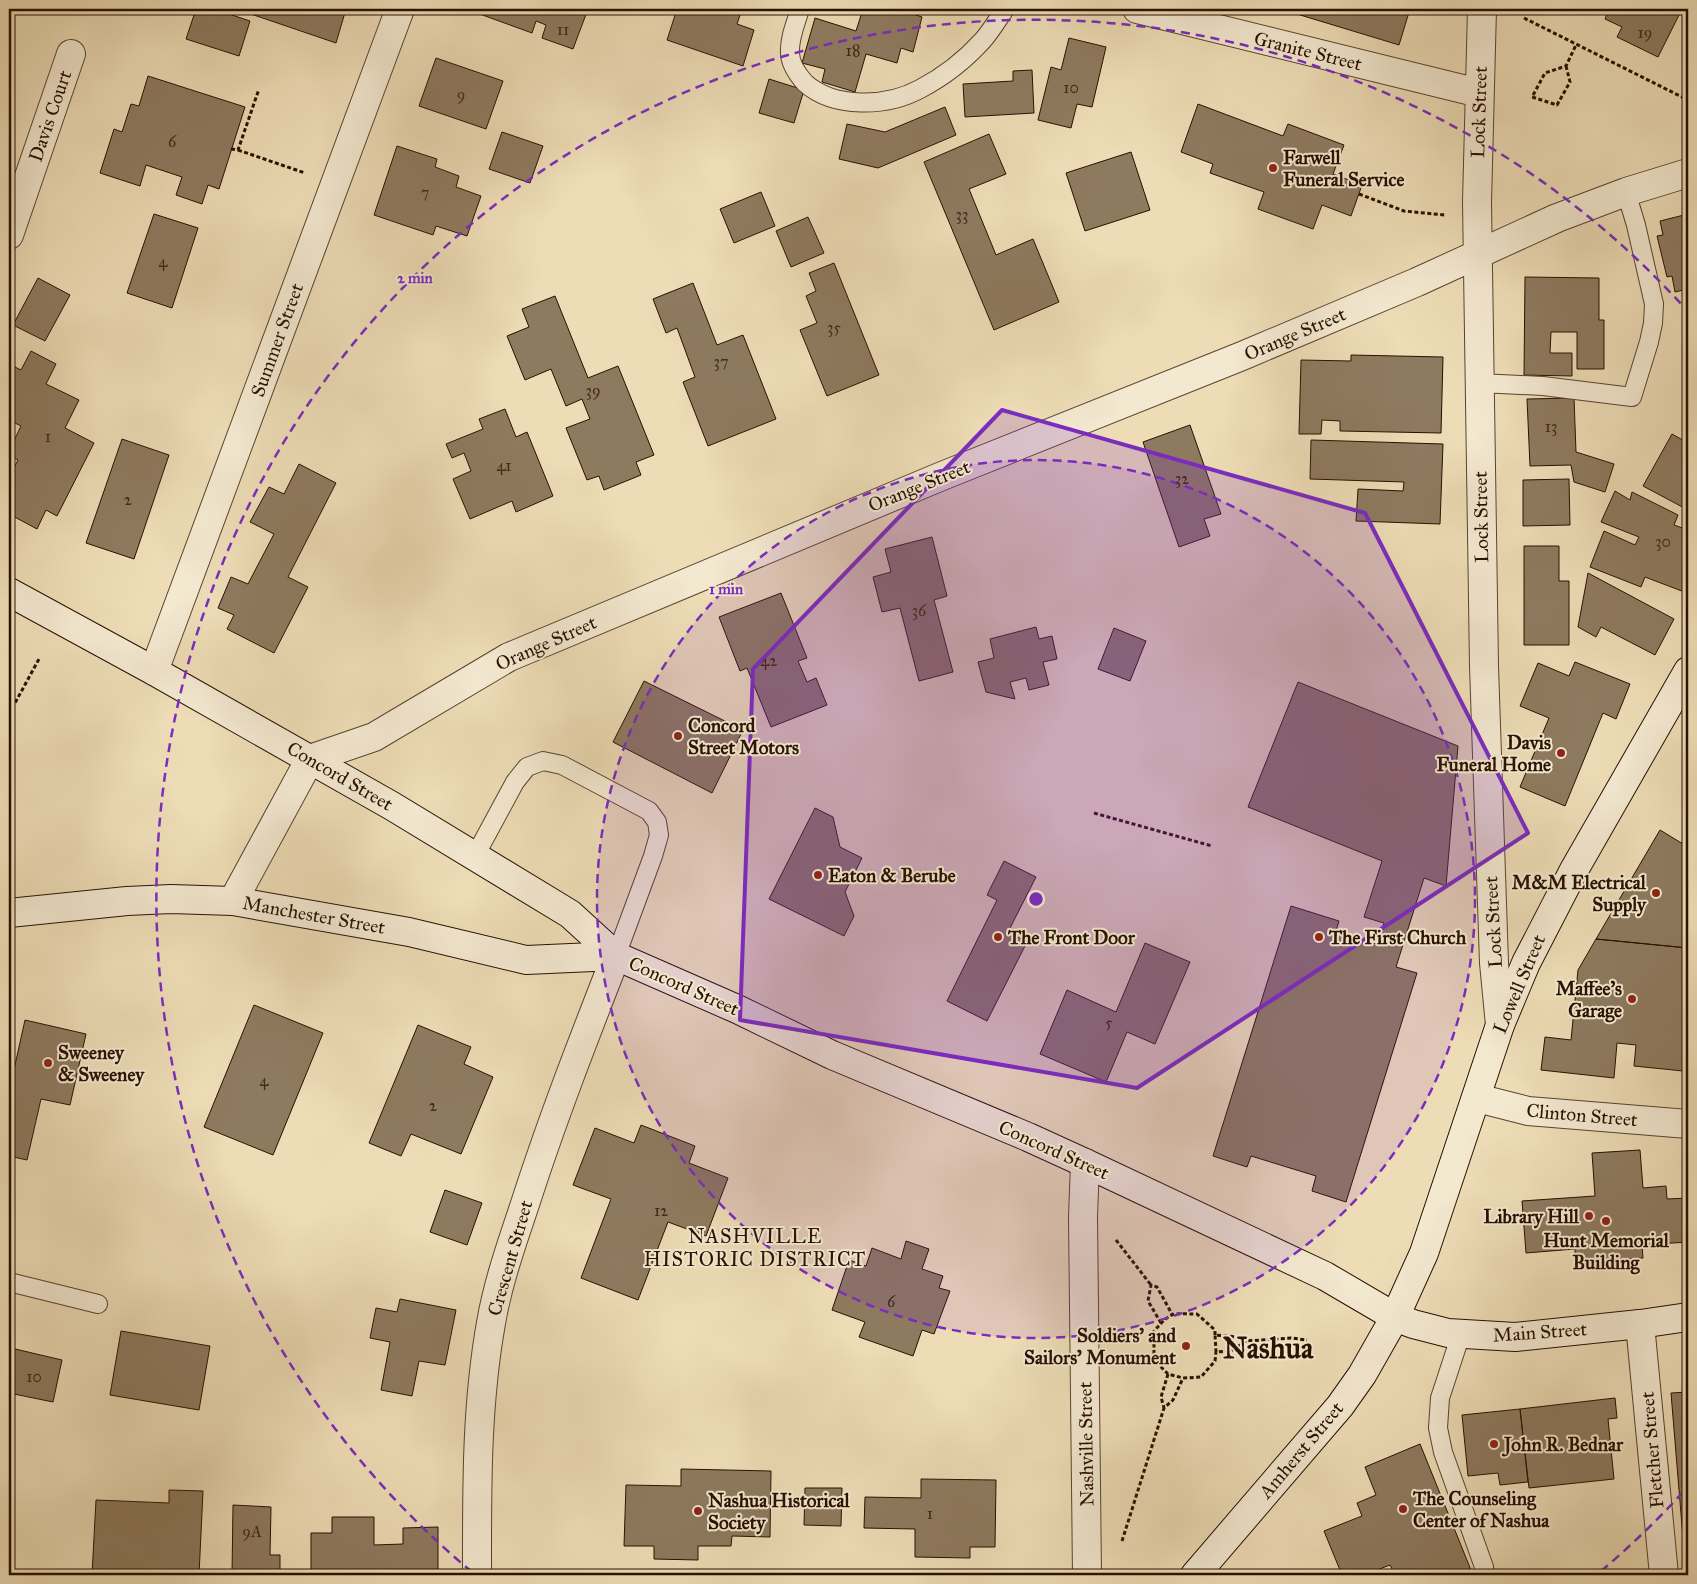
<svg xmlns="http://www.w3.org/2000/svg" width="1697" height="1584" font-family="'IM FELL Great Primer',serif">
<rect width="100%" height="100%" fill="#eddcb6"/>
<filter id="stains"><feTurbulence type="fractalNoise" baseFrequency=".004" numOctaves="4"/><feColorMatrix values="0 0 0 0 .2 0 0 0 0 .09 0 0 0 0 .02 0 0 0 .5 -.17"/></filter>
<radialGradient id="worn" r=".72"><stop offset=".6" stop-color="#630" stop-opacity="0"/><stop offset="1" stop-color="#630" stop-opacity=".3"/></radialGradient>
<path fill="#8e7a5f" stroke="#281000" d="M196 9H214L250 21 239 56 186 39Z
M246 9H346L336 43 245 12Z
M466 9H588L573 49 542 38 546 25 536 21 532 33Z
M677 9H742L737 24 754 30 743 66 667 40Z
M863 9H914L913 14 922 17 913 52 901 48 897 63 866 54 855 92 822 82 825 69 802 63 815 18 856 31Z
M1298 9H1410L1399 45 1297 14Z
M1609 9H1682L1658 57 1617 37 1622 27 1605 19Z
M1069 38 1106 47 1092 107 1077 104 1071 128 1038 120 1051 67 1061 70Z
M436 58 503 81 486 129 419 106Z
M1032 70 1034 113 965 117 963 84 1013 81V71Z
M148 76 245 107 219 189 208 185 202 204 176 195 182 177 146 165 140 186 100 173 114 129 122 132 131 104 139 106Z
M769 79 804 90 794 123 759 113Z
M1198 104 1283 136 1288 124 1344 145 1333 174 1362 185 1351 216 1322 205 1313 229 1258 209 1264 192 1210 173 1213 164 1181 152Z
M945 107 956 135 878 168 839 159 847 124 885 132Z
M502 132 543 146 530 183 489 169Z
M989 134 1006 174 969 189 996 255 1033 239 1059 302 994 330 924 162Z
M397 146 437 159 435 167 459 176 456 187 481 196 467 236 436 226 433 235 374 215Z
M1131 152 1150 210 1085 231 1066 173Z
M761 192 775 226 734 243 720 209Z
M154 214 198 228 172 308 127 293Z
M1688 214V289L1675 292 1672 276 1667 277 1657 236 1663 235 1660 221Z
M808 217 824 253 791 267 776 231Z
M834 263 879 375 827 396 800 330 817 323 806 296 816 291 809 273Z
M1525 277 1599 278V320H1604V369H1577V332H1551L1550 353H1572V376L1524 375Z
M38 278 70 295 45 341 13 325Z
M693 283 717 345 743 335 776 419 708 446 683 382 695 377 677 328 666 333 653 299Z
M555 296 588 378 618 366 654 455 636 462 641 475 604 490 599 476 587 480 566 428 590 419 582 399 566 406 551 369 525 380 507 336 529 327 522 309Z
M31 351 56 364 46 384 79 400 65 428 94 443 57 516 46 510 37 529 9 514V477L18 460 9 455V451L21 426 9 420V364L21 370Z
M1351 355 1443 357 1441 433 1340 431V421L1322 420 1321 434H1299L1301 360 1351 361Z
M1574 398 1576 452 1614 464 1605 492 1574 482 1571 465 1530 466 1527 399Z
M505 409 516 437 527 432 553 496 516 512 512 501 470 519 453 479 471 471 464 453 452 458 446 444 483 429 479 419Z
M1190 425 1221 514 1204 519 1210 536 1179 547 1143 442Z
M1672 434 1688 443V510L1643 486Z
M122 439 169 455 134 559 86 543Z
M1311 440 1443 444 1440 524 1356 521 1358 489 1403 491 1404 482 1310 479Z
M299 464 336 483 288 577 308 587 274 653 227 629 234 615 218 608 231 577 248 584 274 534 250 522 269 487 284 494Z
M1569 479 1570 525 1523 526V480Z
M1615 491 1630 500 1632 492 1678 515 1674 525 1688 530V589L1687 593 1645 577 1641 587 1590 567 1604 531 1635 545 1639 537 1601 522Z
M932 537 947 596 934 600 953 672 919 681 900 608 882 612 873 577 891 572 885 549Z
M1524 546H1559V581H1569V645H1524Z
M1588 573 1674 619 1655 655 1601 627 1596 637 1578 627Z
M781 593 807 658 798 661 807 682 816 678 827 705 771 727 747 668 740 671 719 617Z
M1036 627 1039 639 1052 636 1057 659 1043 662 1049 685 1029 690 1026 678 1010 682 1015 699 986 692 978 662 994 658 990 639Z
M1114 628 1146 641 1130 681 1098 669Z
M1575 662 1630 684 1616 719 1603 713 1565 806 1520 787 1549 718 1520 706 1538 663 1569 676Z
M644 681 743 730 712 793 613 742Z
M1298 682 1458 746 1446 886 1424 878 1396 967 1417 973 1346 1202 1312 1191 1316 1176 1251 1156 1247 1167 1213 1156 1291 906 1339 921 1336 931 1377 944 1384 923 1364 917 1382 861 1248 807Z
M815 808 833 817 840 847 862 858 845 892 854 916 844 936 769 899Z
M1660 830 1688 847V948L1596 939Z
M1004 861 1036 877 1008 932 1027 942 987 1021 947 1001 997 900 987 895Z
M1596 939 1688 948V1027L1683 1071 1634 1066 1636 1045 1617 1043 1614 1078 1541 1070 1545 1037 1571 1040 1578 970Z
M1145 943 1190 962 1155 1044 1127 1032 1106 1082 1040 1054 1067 990 1116 1012Z
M254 1005 323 1033 273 1155 204 1127Z
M25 1020 86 1034 70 1105 41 1099 27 1160 9 1156V1092Z
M418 1025 471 1047 464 1064 493 1077 461 1154 411 1134 401 1156 369 1143Z
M641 1125 695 1146 689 1163 728 1178 706 1236 668 1222 638 1300 581 1278 611 1199 573 1185 595 1128 634 1143Z
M1640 1150 1643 1188 1666 1186 1667 1199 1688 1198V1242L1642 1245 1643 1258 1575 1263V1249L1526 1253 1522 1201 1595 1196 1592 1153Z
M445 1190 482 1203 467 1245 430 1232Z
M906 1241 929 1249 922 1269 943 1276 939 1288 950 1291 934 1334 922 1330 913 1356 859 1337 865 1322 832 1310 849 1260 866 1266 872 1248 901 1259Z
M400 1299 456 1310 445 1365 419 1361 412 1396 381 1390 390 1342 370 1338 376 1308 397 1312Z
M121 1331 210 1346 199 1410 110 1395Z
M9 1336 14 1337 11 1348 62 1360 53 1402 9 1393Z
M1688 1392V1538H1683L1671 1393Z
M1615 1398 1617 1418 1608 1419 1614 1479 1529 1488 1520 1409Z
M1520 1409 1528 1482 1500 1485 1498 1473 1468 1476 1462 1415Z
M1420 1444 1473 1575H1395L1390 1565 1364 1575H1342L1324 1531 1362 1516 1357 1503 1376 1495 1365 1467Z
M681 1469 771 1471 770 1537 732 1536 731 1546H698V1560L654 1559V1546H624L626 1485 681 1486Z
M921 1479 996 1480 995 1547H970V1558L915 1557V1529L864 1528 865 1497 921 1498Z
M805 1488H842L841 1526 804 1525Z
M169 1490 203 1491 199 1575H92L96 1500 169 1503Z
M233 1505 271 1507 270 1555H280V1575H232Z
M332 1517H374V1545L403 1544V1528L438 1527V1575H311V1533H332Z"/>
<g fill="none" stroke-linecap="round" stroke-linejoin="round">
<defs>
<path id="lane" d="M800 9C796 23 789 38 790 53 790 64 798 75 805 83 834 109 887 107 920 89 943 77 965 60 983 40 991 31 998 19 1005 9
M1479 383 1543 386 1632 397 1649 342 1653 323 1654 304 1636 225 1626 192
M475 856 515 782 527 767 543 761 562 765 649 811 657 822 659 835 653 856 616 956
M9 1282 98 1304
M1461 1334 1440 1398 1438 1428 1443 1452 1484 1567 1485 1575"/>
<path id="street" d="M1137 9 1479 93
M1482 9 1477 202 1484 666 1494 963 1500 1025
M9 235 71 54
M154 671 400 9
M233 901 310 759 374 737 509 657 942 476 1242 356 1417 282 1557 218 1626 192 1688 173
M1477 1098 1528 1111 1688 1124
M1085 1163 1083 1217 1087 1575
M1640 1324 1664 1575
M477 1575C477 1491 476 1407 491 1323 498 1282 512 1243 525 1204 552 1120 584 1038 616 956"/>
<path id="secondary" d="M9 592 154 671 392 806 570 914 616 956 737 1009 832 1055 1028 1137 1085 1163 1325 1276 1395 1317 1413 1324 1448 1333 1515 1337 1640 1324 1688 1317
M9 913 127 901 171 899 233 901 409 932 526 960 616 956
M1195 1575 1340 1406 1362 1375 1395 1317 1424 1253 1500 1025 1526 963 1574 870 1688 671"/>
</defs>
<use href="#lane" stroke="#59432e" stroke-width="20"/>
<use href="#street" stroke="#59432e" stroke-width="30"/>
<use href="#secondary" stroke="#281000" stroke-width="30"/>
<path stroke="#281000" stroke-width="3" stroke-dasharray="4 2.5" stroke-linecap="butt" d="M1524 18 1688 100
M1566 66 1570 82 1557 105 1532 97 1545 73 1566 66 1576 45
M231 149 238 150 259 89
M238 150 305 173
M1359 194 1404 211 1445 215
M9 714 39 659
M1094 813 1212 846
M1116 1240 1151 1285
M1161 1323 1148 1301 1151 1285 1157 1287 1172 1314
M1215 1335V1330L1197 1314C1171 1314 1173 1310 1154 1331V1360L1168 1374 1183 1378 1201 1377 1215 1361 1216 1352
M1246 1341 1238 1337 1215 1335 1216 1352 1231 1351 1246 1341 1291 1338 1307 1340
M1168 1374 1161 1397 1164 1408 1173 1400 1183 1378
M1122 1541 1164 1408"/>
<use href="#lane" stroke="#f3e8d0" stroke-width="18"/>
<use href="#street" stroke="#f3e8d0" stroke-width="28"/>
<use href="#secondary" stroke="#f3e8d0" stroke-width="28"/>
</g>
<path fill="#7b2cbf" fill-opacity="0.2" stroke="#7b2cbf" stroke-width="4" stroke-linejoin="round" d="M1002 410 1365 513 1528 833 1137 1088 740 1020 753 669Z"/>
<circle cx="1036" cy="899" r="439" fill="#7b2cbf" fill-opacity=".12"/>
<g fill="none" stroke="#7b2cbf" stroke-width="2.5" stroke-dasharray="9 6">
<circle cx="1036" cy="899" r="439"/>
<path d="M1683 1492A878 878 0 0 1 1600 1572M472 1572A878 878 0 1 1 1683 306"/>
</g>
<g fill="#8f2418" stroke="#f3e8d0" stroke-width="2">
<circle cx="1273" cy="168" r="5"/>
<circle cx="678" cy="736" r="5"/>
<circle cx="1561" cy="753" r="5"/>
<circle cx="818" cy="875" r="5"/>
<circle cx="1656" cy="893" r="5"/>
<circle cx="998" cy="937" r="5"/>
<circle cx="1319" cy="937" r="5"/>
<circle cx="1632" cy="999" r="5"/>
<circle cx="48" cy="1063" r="5"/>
<circle cx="1589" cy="1216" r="5"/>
<circle cx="1606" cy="1221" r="5"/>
<circle cx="1186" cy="1346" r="5"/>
<circle cx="1494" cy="1444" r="5"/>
<circle cx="1403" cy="1509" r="5"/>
<circle cx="698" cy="1511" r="5"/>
</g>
<g text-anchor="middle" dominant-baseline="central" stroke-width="4" stroke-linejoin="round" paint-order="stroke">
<g font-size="16" fill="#422a18">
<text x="563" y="29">11</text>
<text x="1645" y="32">19</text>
<text x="853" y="50">18</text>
<text x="1071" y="87">10</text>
<text x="461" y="94">9</text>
<text x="172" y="141">6</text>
<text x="425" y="192">7</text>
<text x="962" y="214">33</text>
<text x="163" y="261">4</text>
<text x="834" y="327">35</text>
<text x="721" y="361">37</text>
<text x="593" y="390">39</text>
<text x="1551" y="426">13</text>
<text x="48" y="436">1</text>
<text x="504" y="465">41</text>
<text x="1182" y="478">32</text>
<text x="128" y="499">2</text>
<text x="1663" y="541">30</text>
<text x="919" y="610">36</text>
<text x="769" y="660">42</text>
<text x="1109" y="1022">5</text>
<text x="264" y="1080">4</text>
<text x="433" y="1105">2</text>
<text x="661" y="1210">12</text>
<text x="891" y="1301">6</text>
<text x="34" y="1376">10</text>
<text x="930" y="1513">1</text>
<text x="252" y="1531">9A</text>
</g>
<g font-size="19" fill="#281000" stroke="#f3e8d0">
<text transform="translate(1308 51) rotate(14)">Granite Street</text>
<text transform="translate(1479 112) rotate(-88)">Lock Street</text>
<text transform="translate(50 116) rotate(-71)">Davis Court</text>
<text transform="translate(1295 334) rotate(-23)">Orange Street</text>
<text transform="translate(277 340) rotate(-70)">Summer Street</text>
<text transform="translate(919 486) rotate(-22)">Orange Street</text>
<text transform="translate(1481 517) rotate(-91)">Lock Street</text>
<text transform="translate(546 643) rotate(-24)">Orange Street</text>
<text transform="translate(340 776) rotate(30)">Concord Street</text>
<text transform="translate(314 915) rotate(10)">Manchester Street</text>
<text transform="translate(1493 922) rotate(-93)">Lock Street</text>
<text transform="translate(1519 984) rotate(-67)">Lowell Street</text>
<text transform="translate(684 986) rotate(24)">Concord Street</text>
<text transform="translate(1582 1115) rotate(5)">Clinton Street</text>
<text transform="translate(1054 1150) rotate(24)">Concord Street</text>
<text transform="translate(510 1258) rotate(-74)">Crescent Street</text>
<text transform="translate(1540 1332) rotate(-4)">Main Street</text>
<text transform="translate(1086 1444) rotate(-91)">Nashville Street</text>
<text transform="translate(1301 1450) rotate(-50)">Amherst Street</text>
<text transform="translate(1652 1450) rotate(-95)">Fletcher Street</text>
</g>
<g font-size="19" font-weight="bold" fill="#281000" stroke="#f3e8d0" text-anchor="start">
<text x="1283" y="157">Farwell<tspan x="1283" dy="22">Funeral Service</tspan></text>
<text x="688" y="725">Concord<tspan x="688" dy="22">Street Motors</tspan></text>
<text x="1551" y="742" text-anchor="end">Davis<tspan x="1551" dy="22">Funeral Home</tspan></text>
<text x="828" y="875">Eaton &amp; Berube</text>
<text x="1646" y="882" text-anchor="end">M&amp;M Electrical<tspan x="1646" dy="22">Supply</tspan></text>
<text x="1008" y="937">The Front Door</text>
<text x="1329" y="937">The First Church</text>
<text x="1622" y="988" text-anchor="end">Maffee's<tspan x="1622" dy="22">Garage</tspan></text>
<text x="58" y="1052">Sweeney<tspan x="58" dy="22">&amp; Sweeney</tspan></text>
<text x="1579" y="1216" text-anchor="end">Library Hill</text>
<text x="1606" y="1240" text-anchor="middle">Hunt Memorial<tspan x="1606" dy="22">Building</tspan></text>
<text x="1176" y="1335" text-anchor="end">Soldiers' and<tspan x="1176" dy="22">Sailors' Monument</tspan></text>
<text x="1504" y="1444">John R. Bednar</text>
<text x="1413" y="1498">The Counseling<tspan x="1413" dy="22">Center of Nashua</tspan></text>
<text x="708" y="1500">Nashua Historical<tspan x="708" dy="22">Society</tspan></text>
</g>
<g font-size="20" letter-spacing="1" fill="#281000" stroke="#f3e8d0">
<text x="755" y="1236">NASHVILLE<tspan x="755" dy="23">HISTORIC DISTRICT</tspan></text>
</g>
<g font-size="29" font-weight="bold" fill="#281000" stroke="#f3e8d0">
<text x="1268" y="1348">Nashua</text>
</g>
</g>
<circle cx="1036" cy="899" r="8" fill="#7b2cbf" stroke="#f3e8d0" stroke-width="2.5"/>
<g font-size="15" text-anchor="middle" font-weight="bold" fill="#7b2cbf" stroke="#f3e8d0" stroke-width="4" stroke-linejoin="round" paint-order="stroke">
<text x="415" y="283">2 min</text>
<text x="726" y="594">1 min</text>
</g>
<rect width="1697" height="1584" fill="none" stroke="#eddcb6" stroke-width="30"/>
<rect x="10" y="10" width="1677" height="1564" fill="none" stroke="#281000" stroke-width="2.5"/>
<rect x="15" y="15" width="1667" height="1554" fill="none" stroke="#281000"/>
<rect width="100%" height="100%" filter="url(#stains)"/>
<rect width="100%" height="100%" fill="url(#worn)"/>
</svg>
